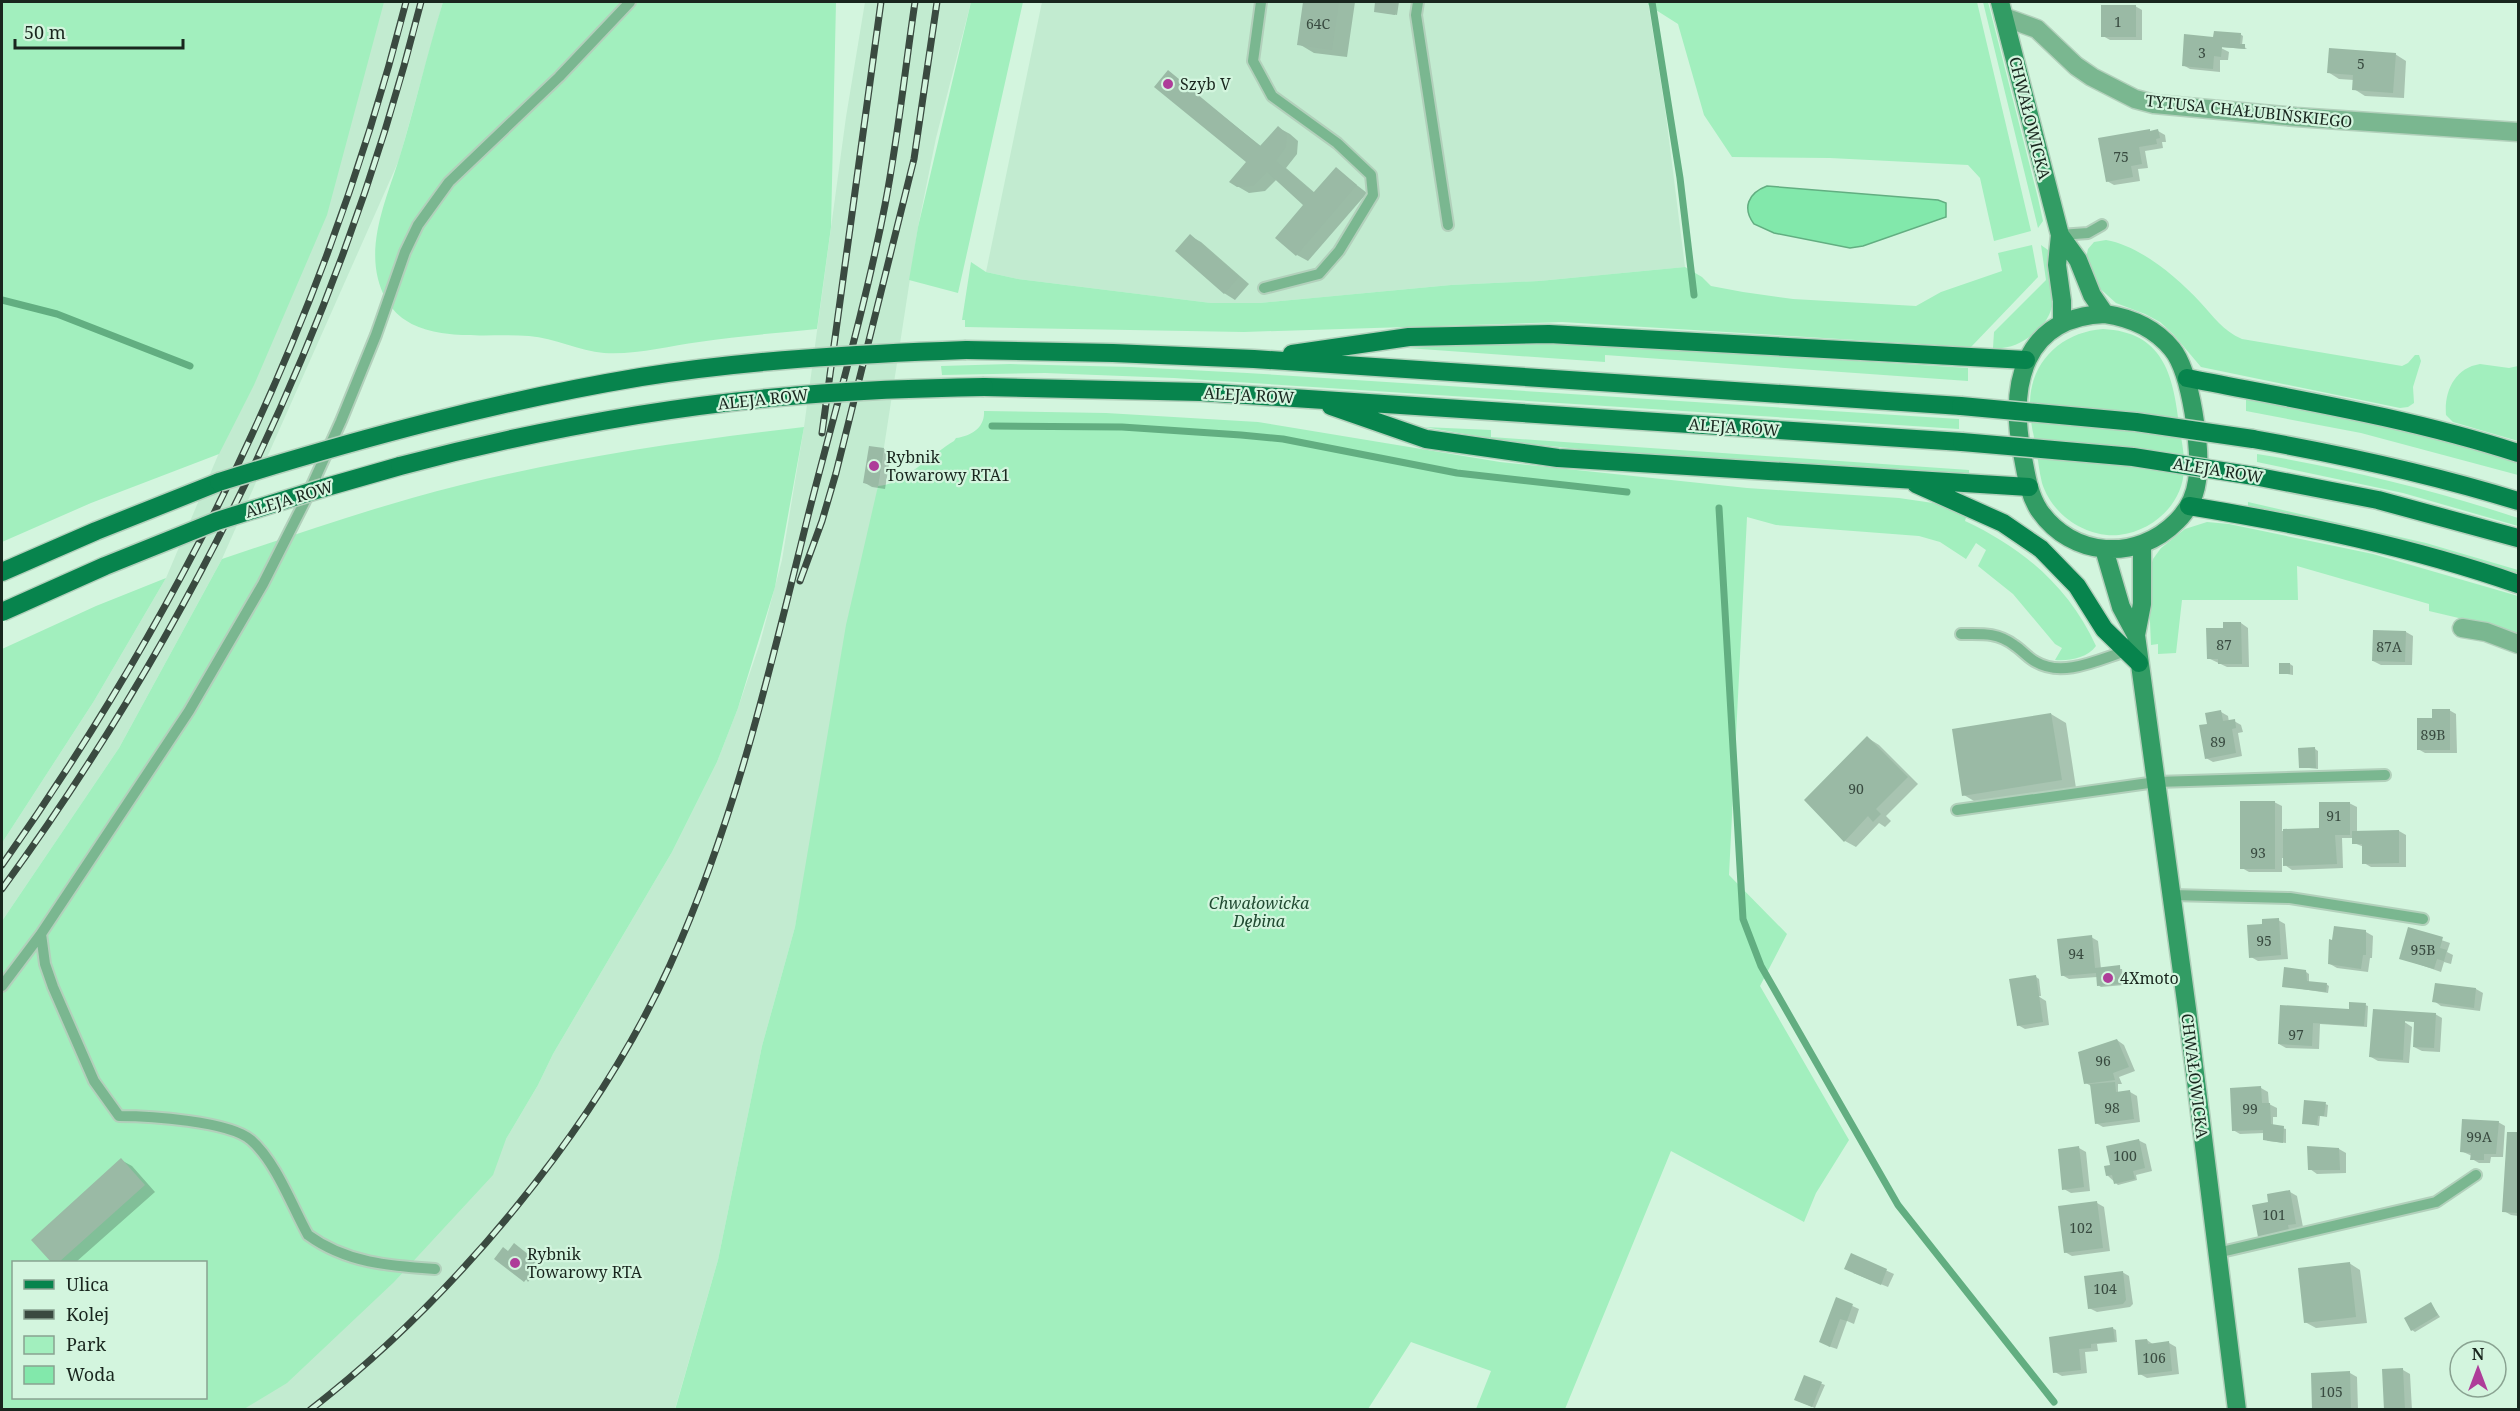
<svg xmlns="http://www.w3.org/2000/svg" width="2520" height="1411" font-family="'Noto Serif',serif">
<rect width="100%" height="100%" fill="#d3f5de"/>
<path fill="#c2ebd0" d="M378 2H443L399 160 222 559 119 748 2 921V843L94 701 166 578 327 198Z
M865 2H971L936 138 918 227 876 499 795 927 762 1046 718 1260 675 1409H111L206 1398V1262H14L2 1193 506 1139 538 1085 553 1054 672 852 717 762 738 708 760 643 782 560 804 427 846 117Z
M1042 2H1648L1665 108 1685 267 1539 281 1451 285 1260 303H1211L1018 279 986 272Z"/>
<path fill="#a2efbe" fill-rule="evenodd" d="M2 2H384L327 215 254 385 219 454 91 503 2 542Z
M443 2H836L831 227 817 329C778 333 738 336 699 342 668 346 636 355 604 353 579 351 555 338 529 336 474 332 396 350 378 279 368 239 387 197 399 159 415 107 427 54 443 2Z
M971 2H1023L958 293 909 280 918 227Z
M1648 2H1977L2031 231 1994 241 1980 178 1968 165 1830 158 1732 157 1704 115 1678 24 1648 5Z
M1983 2H1988L2038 198 2043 221 2038 228Z
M2106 240C2140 246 2176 276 2200 302 2213 316 2223 331 2242 339L2402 366 2408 363 2415 355H2419L2421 361 2413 387 2414 403 2408 407 2400 408 2201 367 2173 334 2160 322 2145 314 2116 303 2096 285 2086 258 2088 249 2094 242Z
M2032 245 2038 277 1971 347 1562 322 1244 332 965 327V320H962L971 262 986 272 1018 279 1211 303H1260L1451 285 1539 281 1685 267 1702 277 1711 286 1743 292 1793 299 1916 306 1941 292 2002 271 1998 253Z
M2041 245 2048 250C2053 284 2063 311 2032 335 2020 344 2009 349 1993 348L1994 332 2046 280Z
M2103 329C2163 332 2173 374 2179 424 2181 439 2185 454 2184 469 2183 504 2153 531 2119 535 2086 538 2052 515 2042 483 2039 471 2038 459 2036 447 2033 432 2029 417 2030 402 2031 360 2063 332 2103 329Z
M1504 343 1603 345 1968 368V381L1605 355V362L1407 348Z
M1010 364 1131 367 1247 373 1926 417 1959 419V429L1174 378 1045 373 942 375 941 366Z
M2480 364 2509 368 2518 366V441L2453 422 2446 415C2444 391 2455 368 2480 364Z
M2246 398C2338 415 2428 436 2518 462V475L2361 433 2246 411Z
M984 411 1106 413 1258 422 1500 462 1747 488 1899 498 1933 503 1967 514 1965 521C2023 548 2069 587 2096 646 2087 658 2070 661 2055 660L2062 648 2055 644 2013 594 1978 566 1986 550 1976 543 1966 559 1940 542 1919 536 1776 525 1747 517 1729 875 1787 934 1760 986 1849 1140 1816 1193 1804 1222 1671 1151 1565 1409H1476L1491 1371 1411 1342 1368 1409 675 1410 718 1260 762 1046 795 927 846 625 878 486C900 486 935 452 954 441L956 438C971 436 985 428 984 411Z
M804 427 775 587 738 708 717 762 672 852 553 1054 538 1085 506 1139 493 1175 394 1282 287 1383 244 1409H2V921L119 748 222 559C285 538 348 516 412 498 540 462 671 442 804 427ZM14 1262H206V1398H14Z
M1424 427 1491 430V437L1969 470V474L1588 450 1512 442Z
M2257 454C2343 468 2434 490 2518 518V526L2403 493 2257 462Z
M2248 502 2426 543 2518 570V574L2376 533 2248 506Z
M2207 522 2229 524 2373 554 2518 596V637L2480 623 2429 611V604L2297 566 2298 600H2182L2176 653 2158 654V644L2151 645 2148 576 2153 559 2161 548 2185 529Z
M166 578 94 701 2 843V649L96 606Z"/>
<path fill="#82e8ab" stroke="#62ae81" stroke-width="1.5" d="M1767 186 1938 200 1946 203V217L1863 246 1850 248 1774 233 1754 224C1742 208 1748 193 1767 186Z"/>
<path fill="#0003" d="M1305 2H1355L1347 57 1314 53 1299 44Z
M1377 2H1399L1397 15 1376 11Z
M2135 6 2142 10V40H2110L2103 36Z
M2240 34 2243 36 2242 45 2247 49 2219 47 2229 52 2228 60H2220V72L2190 69 2183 65Z
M2395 54 2406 61 2404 98 2365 96 2354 89V80L2339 79 2328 72Z
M1185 86 1262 147 1279 128 1290 134 1298 141 1297 154 1286 168 1315 193 1336 169 1367 193 1308 261 1297 255 1306 205 1277 179 1265 191 1249 193 1237 186 1248 162Z
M2150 131H2158L2165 135 2166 142H2162L2163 148 2145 151 2148 168 2138 169 2140 181 2114 185 2107 181Z
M1190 236 1201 242 1249 284 1235 300 1224 293Z
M884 449 891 453 885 489 872 487 865 483Z
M2241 623 2248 628 2249 667H2227L2208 658 2225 630Z
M2406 632 2413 636 2412 665H2381L2373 661Z
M2290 664 2293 666V675L2281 673V665Z
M2449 710 2456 714 2457 753H2425L2418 749 2433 719Z
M2221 712 2228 716 2229 722 2234 721 2241 725 2243 732 2238 733 2242 756 2213 762 2206 758 2208 725Z
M2051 714 2066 723 2076 788 1979 804 1964 795Z
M1868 738 1879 745 1918 784 1886 816 1891 821 1885 827 1879 823 1856 847 1845 841 1806 800Z
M2315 749 2318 751V769L2300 767Z
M2274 802 2282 806V831L2321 830 2349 803 2357 807V832L2399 831 2406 835V867H2371L2364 863V847L2354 843V838H2342L2343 868 2292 870 2285 865V858H2282V872H2249L2242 868Z
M2278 920 2285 924 2288 959 2258 961 2251 957 2264 925Z
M2409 929 2450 943 2447 952 2453 955 2451 964 2444 962 2441 972 2401 958Z
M2366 932 2373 936 2372 958H2370L2368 972 2337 968 2330 964Z
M2091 937 2098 941 2101 969H2122L2124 985 2101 987 2098 985 2097 977 2069 979 2062 975Z
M2306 972 2309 974V983L2326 984 2329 986 2328 993 2283 986Z
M2036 977 2039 979 2041 996H2038L2046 1001 2049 1025 2025 1029 2018 1025Z
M2476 989 2483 993 2480 1011 2441 1006 2434 1001Z
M2365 1005 2368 1006 2367 1027 2320 1024 2319 1049 2286 1048 2279 1044 2281 1007 2350 1010Z
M2374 1010 2435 1014 2442 1018 2440 1052 2422 1051 2414 1047 2416 1022 2403 1021 2412 1027 2409 1063 2378 1061 2371 1057Z
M2117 1040 2124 1045 2135 1071 2119 1077 2122 1084H2118V1093L2130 1092 2137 1096 2140 1122 2103 1127 2096 1123 2091 1086 2086 1083Z
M2261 1088 2268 1092 2269 1104 2277 1108V1117H2273V1126L2286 1129V1143L2268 1141 2265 1139 2264 1133 2240 1134 2233 1130Z
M2325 1104 2328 1105 2327 1117 2320 1116 2319 1126 2303 1123Z
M2498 1122 2505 1126 2503 1157H2491L2490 1163H2479L2472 1159V1156L2461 1151Z
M2509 1133 2518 1134V1216L2511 1215 2504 1211Z
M2138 1140 2146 1144 2152 1171 2136 1175 2137 1180 2118 1185 2107 1175 2111 1166Z
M2079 1148 2086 1152 2090 1191 2071 1193 2064 1189Z
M2339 1149 2346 1153V1173L2317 1174 2310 1169Z
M121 1160 132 1166 155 1192 76 1262H53L33 1240Z
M2290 1192 2297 1196 2303 1227 2294 1229 2295 1235 2266 1240 2259 1236 2270 1203Z
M2097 1203 2104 1207 2110 1251 2072 1256 2065 1252Z
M517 1247 536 1261 530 1269 535 1273 528 1282 508 1252Z
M1852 1255 1894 1274 1888 1287 1853 1273Z
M2349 1263 2360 1270 2367 1323 2316 1328 2305 1322Z
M2122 1272 2129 1276 2133 1304 2130 1307 2097 1312 2089 1308Z
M1837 1299 1859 1309 1854 1324 1847 1321 1837 1349 1828 1346Z
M2431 1304 2440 1317 2415 1332 2412 1330Z
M2112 1328 2116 1330 2117 1342 2097 1344 2098 1351 2085 1352 2087 1373 2062 1376 2055 1372 2050 1338Z
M2147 1340 2154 1345 2169 1343 2176 1347 2179 1374 2147 1378 2140 1374Z
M2403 1370 2410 1374 2412 1410H2385Z
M2350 1373 2357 1377 2358 1410H2313Z
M1804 1377 1825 1385 1815 1408 1798 1401Z"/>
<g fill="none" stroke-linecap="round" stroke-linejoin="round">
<path stroke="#62ae81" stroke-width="7" d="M1652 2 1680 178 1694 295
M2 300 57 314 190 366
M992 426 1122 427 1241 435 1283 439 1457 473 1627 492
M1719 508 1743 919 1761 966 1898 1205 2054 1402"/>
</g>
<path fill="#9abaa5" d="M1303 2H1339L1332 50 1297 45Z
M1375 2H1396L1395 15 1374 12Z
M2101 5H2136V37H2101Z
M2214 31 2241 33 2240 44H2245V49L2222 47 2221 57 2214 56 2213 69 2182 66 2184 34 2213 37Z
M2329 48 2396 53 2393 93 2352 90 2353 75 2327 73Z
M1168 70 1260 146 1278 126 1287 134 1286 147 1276 161 1313 193 1336 167 1357 185 1296 256 1275 238 1303 205 1267 172 1253 186 1237 187 1229 182 1246 162 1154 87Z
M2150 129V131L2158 129 2160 138 2156 139 2157 144 2139 147 2142 164 2131 166 2133 177 2106 182 2098 138Z
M1190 234 1239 277 1224 294 1175 251Z
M869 446 884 448 878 486 863 483Z
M2223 622H2241L2242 664H2218V659H2207L2206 628H2223Z
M2373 630 2406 631 2405 662 2372 661Z
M2279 663H2290V674H2279Z
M2432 709H2450V750H2417V718H2432Z
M2221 710 2223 721 2235 719 2236 728 2232 729 2236 753 2205 759 2199 725 2207 724 2205 713Z
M2051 713 2062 780 1962 796 1952 729Z
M1867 736 1908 777 1876 809 1881 814 1873 822 1868 816 1844 842 1804 800Z
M2315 747 2316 768H2299L2298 748Z
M2240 801H2275V869H2240Z
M2319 802H2350V835H2335L2337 864 2283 866V829L2319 828Z
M2399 830V863L2362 864V844H2352V831Z
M2279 918 2281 955 2249 958 2247 925 2262 924V919Z
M2334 926 2366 930V955H2363L2361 969 2328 964 2329 939 2332 940Z
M2408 927 2443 937 2440 948 2447 950 2444 961 2437 959 2434 969 2399 959Z
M2092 935 2095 968 2120 965 2121 984 2097 986 2096 973 2061 976 2057 939Z
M2284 967 2306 970 2307 981 2327 983 2326 992 2282 987Z
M2036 975 2043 1022 2017 1026 2009 979Z
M2435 983 2476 988 2474 1008 2432 1002Z
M2349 1002 2366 1003 2364 1026 2313 1023 2312 1046 2278 1044 2280 1005 2349 1009Z
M2373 1009 2436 1013 2434 1048 2413 1047 2414 1022 2405 1021 2403 1060 2369 1057Z
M2117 1039 2129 1067 2113 1073 2115 1080 2084 1084 2078 1052Z
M2115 1082 2116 1092 2130 1090 2134 1119 2095 1124 2090 1084Z
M2261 1086 2262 1103H2270L2271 1124 2284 1126 2283 1143 2263 1140V1130L2232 1131 2230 1088Z
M2304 1100 2326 1102 2324 1116H2318L2317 1125 2302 1124Z
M2462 1119 2499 1121 2496 1154H2484V1160H2470L2471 1153 2460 1152Z
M2507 1132H2518V1213L2502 1212Z
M2139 1139 2145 1168 2133 1171 2135 1179 2114 1184 2112 1175 2106 1176 2104 1166 2110 1165 2106 1146Z
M2079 1146 2084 1187 2062 1190 2058 1149Z
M2307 1146 2339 1148 2340 1170H2308Z
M121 1158 145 1185 59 1262H51L31 1240Z
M2290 1190 2296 1224 2288 1225 2289 1231 2258 1237 2252 1205 2268 1202 2267 1194Z
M2097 1201 2103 1248 2064 1253 2058 1206Z
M514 1243 534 1259 528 1267 533 1271 524 1282 494 1259 503 1247 508 1251Z
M1851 1253 1887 1269 1881 1285 1844 1269Z
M2350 1262 2356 1317 2304 1323 2298 1268Z
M2123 1271 2126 1300 2123 1304 2088 1309 2084 1276Z
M1836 1297 1853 1304 1847 1321 1840 1319 1830 1347 1819 1342Z
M2431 1302 2438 1315 2411 1331 2404 1318Z
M2113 1327 2115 1341 2091 1344V1348L2079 1349 2081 1370 2053 1373 2049 1337Z
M2147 1339 2148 1344 2169 1341 2172 1371 2138 1375 2135 1340Z
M2403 1368 2405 1410H2384L2382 1369Z
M2350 1371 2351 1410H2312L2311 1373Z
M1804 1375 1822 1382 1812 1407 1794 1400Z"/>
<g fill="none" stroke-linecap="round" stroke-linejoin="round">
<defs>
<path id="service" d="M1261 2 1253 61 1272 96 1337 143 1371 175 1373 195 1339 251 1319 274 1264 288
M1418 2 1416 15 1448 225
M2060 235 2088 233 2102 225
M1961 634C1981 634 1997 632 2014 645 2022 650 2028 658 2036 662 2063 678 2100 659 2126 651
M1957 810 2156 782 2385 775
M2172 895 2290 898 2423 919
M2 986 41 934
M2217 1253 2436 1202 2476 1175
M435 1269C390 1266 346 1263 308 1235 292 1206 276 1162 251 1140 229 1121 149 1116 119 1116L94 1081 53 987 45 964 41 934 189 711 263 584 304 503 341 421 376 335 405 252 418 225 449 182 559 77 630 2"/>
<path id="minor" d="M2004 17 2037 29 2076 66 2092 77 2135 99 2154 104 2296 117 2518 132
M2462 628 2486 632 2518 644"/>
<path id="secondary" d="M2000 2 2060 235 2057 265 2062 301V324
M2060 235 2078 260 2092 295 2105 314
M2105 314C2132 318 2155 328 2172 349 2191 372 2202 451 2197 481 2195 496 2188 510 2177 521 2137 562 2072 558 2039 510 2028 493 2026 472 2022 453 2009 385 2023 317 2105 314Z
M2142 545V604L2136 635 2187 1009 2237 1410
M2104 549 2121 607 2136 635"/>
<path id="primary" d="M966 350 1113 353 1254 359 1961 406
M1292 354 1409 337 1549 334 2026 360
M2187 378C2299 400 2410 418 2518 453
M984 387 1201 392 1962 442
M1331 406 1426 439 1558 458 2029 487
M2253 439C2343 455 2431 474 2518 501
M2254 476 2378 500 2518 538
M1916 484 2003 523 2041 549 2077 586 2104 629 2139 663
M323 488 400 466
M2189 506C2300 524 2412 547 2518 584
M2 572 96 531 219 482"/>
</defs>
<use href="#service" stroke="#b2d0bb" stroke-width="14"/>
<use href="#minor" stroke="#b2d0bb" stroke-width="21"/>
<use href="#secondary" stroke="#b2d0bb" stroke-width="21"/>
<use href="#primary" stroke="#b2d0bb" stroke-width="21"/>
<use href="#service" stroke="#7ab790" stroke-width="10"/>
<use href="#minor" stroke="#7ab790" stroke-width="18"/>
<use href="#secondary" stroke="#329c64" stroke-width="18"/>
<use href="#primary" stroke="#07844d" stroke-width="18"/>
<defs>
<path id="rail" d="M822 433 881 2
M800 581 822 521 836 473 914 159 937 2
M2 865C188 602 326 315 406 2
M2 889C195 625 341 320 421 2
M310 1410C453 1299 595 1130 670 965 736 820 771 665 809 512 835 410 865 308 885 205 898 138 905 69 915 2"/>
</defs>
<use href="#rail" stroke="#3a4a40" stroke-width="7"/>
<use href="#rail" stroke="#d3f5de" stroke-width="4.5" stroke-dasharray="14" stroke-linecap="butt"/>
<defs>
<path id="primary-bridge" d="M1961 406 2136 422 2253 439
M1962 442 2133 457 2254 476
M400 466C532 431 666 406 802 395 863 390 923 388 984 387
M219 482C358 439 497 401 641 377 748 360 857 354 966 350
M2 612 105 566 217 521 323 488"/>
</defs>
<use href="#primary-bridge" stroke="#b2d0bb" stroke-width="21" stroke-linecap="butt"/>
<use href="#primary-bridge" stroke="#07844d" stroke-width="18"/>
</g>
<g fill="#ae3d99" stroke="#d3f5de" stroke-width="2">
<circle cx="1168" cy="84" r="6"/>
<circle cx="874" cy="466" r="6"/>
<circle cx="2108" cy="978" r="6"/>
<circle cx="515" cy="1263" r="6"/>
</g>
<g text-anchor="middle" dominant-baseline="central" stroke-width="4.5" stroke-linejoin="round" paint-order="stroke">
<g font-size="14" fill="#394b40">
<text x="2118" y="21">1</text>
<text x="1318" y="23">64C</text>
<text x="2202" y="52">3</text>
<text x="2361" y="63">5</text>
<text x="2121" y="156">75</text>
<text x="2224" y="644">87</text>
<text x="2389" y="646">87A</text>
<text x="2433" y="734">89B</text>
<text x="2218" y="741">89</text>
<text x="1856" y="788">90</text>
<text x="2334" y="815">91</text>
<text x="2258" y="852">93</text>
<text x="2264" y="940">95</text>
<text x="2423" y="949">95B</text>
<text x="2076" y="953">94</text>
<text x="2296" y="1034">97</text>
<text x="2103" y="1060">96</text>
<text x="2112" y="1107">98</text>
<text x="2250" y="1108">99</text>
<text x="2479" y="1136">99A</text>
<text x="2125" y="1155">100</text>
<text x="2274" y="1214">101</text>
<text x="2081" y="1227">102</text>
<text x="2105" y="1288">104</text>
<text x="2154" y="1357">106</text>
<text x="2331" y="1391">105</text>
</g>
<g font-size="16" fill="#19261e" stroke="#d3f5de" text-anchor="start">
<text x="1180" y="84">Szyb V</text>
<text x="886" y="457">Rybnik<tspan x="886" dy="18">Towarowy RTA1</tspan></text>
<text x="2120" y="978">4Xmoto</text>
<text x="527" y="1254">Rybnik<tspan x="527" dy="18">Towarowy RTA</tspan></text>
</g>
<g font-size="16" fill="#19261e" stroke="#d3f5de">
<text transform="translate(2249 111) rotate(6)">TYTUSA CHAŁUBIŃSKIEGO</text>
<text transform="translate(2030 118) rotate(76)">CHWAŁOWICKA</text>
<text transform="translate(1249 395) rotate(3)">ALEJA ROW</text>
<text transform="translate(763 399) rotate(-6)">ALEJA ROW</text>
<text transform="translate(1734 427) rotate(4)">ALEJA ROW</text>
<text transform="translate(2218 470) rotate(9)">ALEJA ROW</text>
<text transform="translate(289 499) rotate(-17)">ALEJA ROW</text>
<text transform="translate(2195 1076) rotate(83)">CHWAŁOWICKA</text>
</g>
<g font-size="16" font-style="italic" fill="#204a31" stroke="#d3f5de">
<text x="1259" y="903">Chwałowicka<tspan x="1259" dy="18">Dębina</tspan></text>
</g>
</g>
<rect width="2520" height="1411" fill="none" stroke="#19261e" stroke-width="6"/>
<rect x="12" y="1261" width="195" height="138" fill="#d3f5de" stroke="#89a291" stroke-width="1.5"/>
<rect x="24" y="1280" width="30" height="9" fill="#07844d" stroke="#89a291" stroke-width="1.5"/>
<text x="66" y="1291" font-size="18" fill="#19261e">Ulica</text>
<rect x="24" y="1310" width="30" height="9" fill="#3a4a40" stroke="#89a291" stroke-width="1.5"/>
<text x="66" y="1321" font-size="18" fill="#19261e">Kolej</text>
<rect x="24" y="1336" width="30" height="18" fill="#a2efbe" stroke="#89a291" stroke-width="1.5"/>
<text x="66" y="1351" font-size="18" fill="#19261e">Park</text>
<rect x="24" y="1366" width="30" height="18" fill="#82e8ab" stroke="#89a291" stroke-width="1.5"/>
<text x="66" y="1381" font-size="18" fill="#19261e">Woda</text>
<g transform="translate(2478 1369)"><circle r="28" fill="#d3f5de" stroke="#89a291" stroke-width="1.5"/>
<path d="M0-4.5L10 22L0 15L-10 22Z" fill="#ae3d99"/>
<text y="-9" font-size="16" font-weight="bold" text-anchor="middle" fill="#19261e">N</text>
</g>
<path d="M15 39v9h168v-9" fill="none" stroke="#19261e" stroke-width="3"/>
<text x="24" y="39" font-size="18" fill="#19261e" stroke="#d3f5de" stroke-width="4.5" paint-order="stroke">50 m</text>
</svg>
